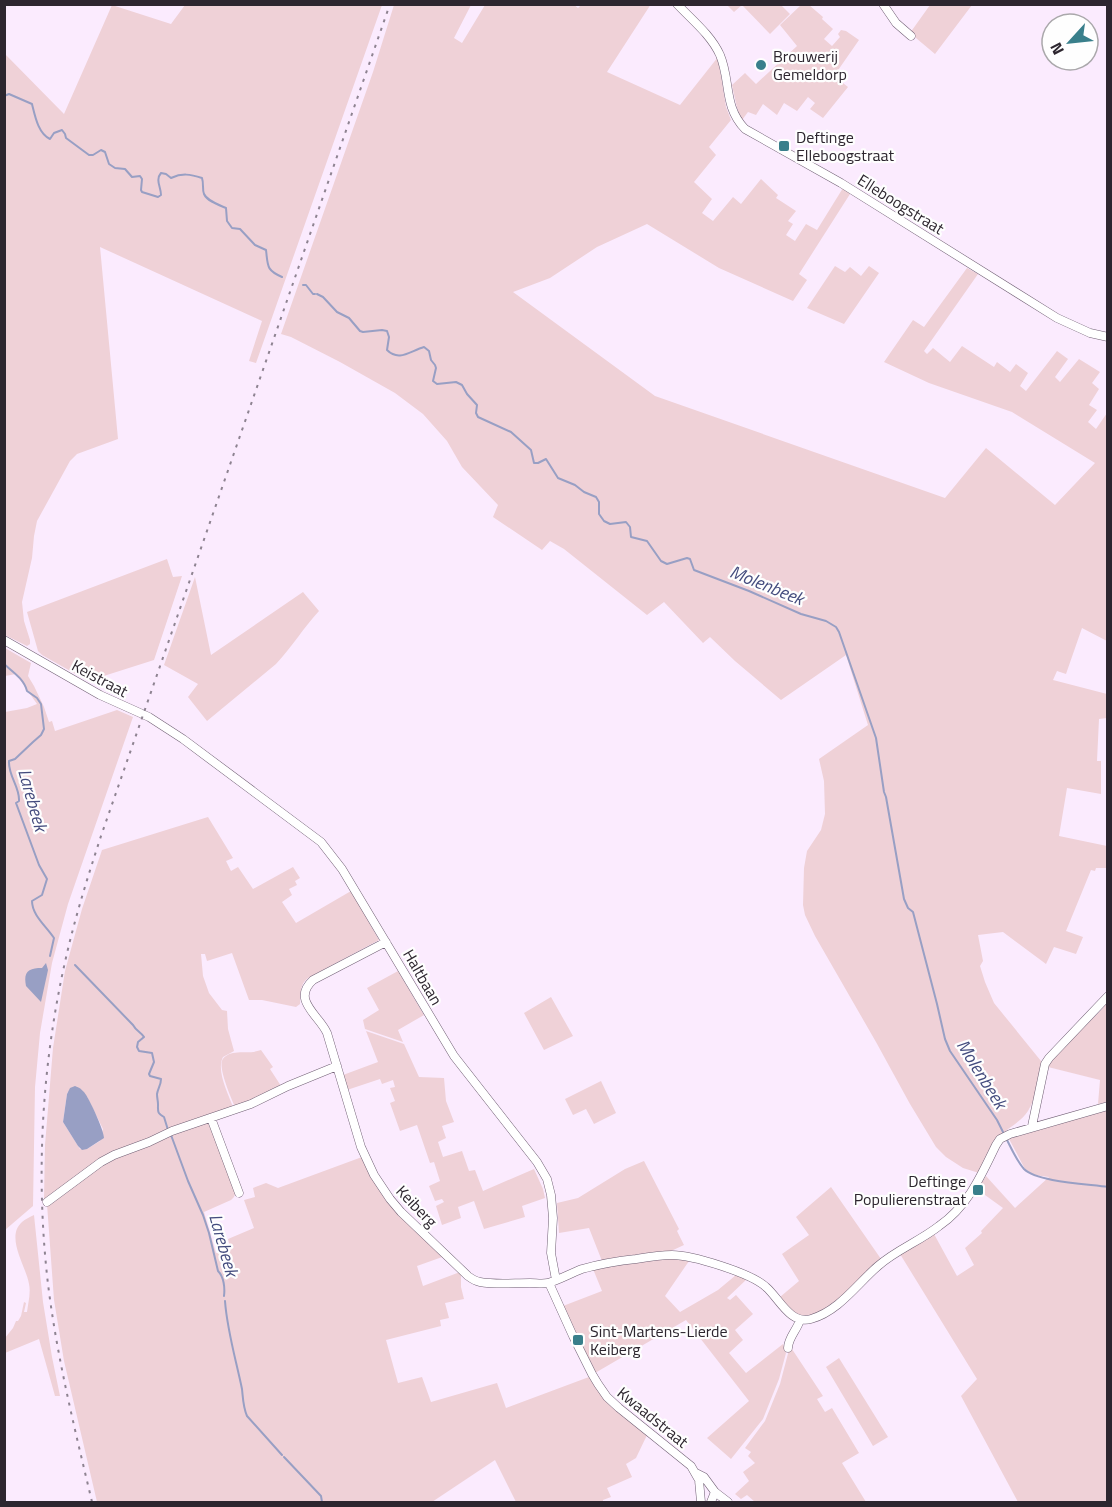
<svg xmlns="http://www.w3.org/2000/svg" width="1112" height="1507" font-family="'Titillium Web',sans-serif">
<rect width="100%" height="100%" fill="#fbebfe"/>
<path fill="#efd1d7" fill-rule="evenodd" d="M348 4 382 5 256 363 249 361 262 321 100 247 118 439 77 454 70 461 37 521 34 536 32 558 22 602 24 621 30 640V644L27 646 5 635V54L64 114 112 5 171 24 185 5Z
M573 4 578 8 581 5 651 4 607 72 680 105 718 57 726 107 731 120 709 147 716 155 694 182 712 199 702 213 713 221 733 197 741 204 761 179 778 195 776 198 796 211 788 221 793 224 786 235 795 241 806 224 817 230 843 188 850 194 799 274 807 280 793 301 719 268 647 224 597 247 550 278 513 292 655 396 945 498 986 448 1055 505 1095 463 1012 412 929 383 884 362 913 320 924 327 967 268 978 274 924 351 927 354 933 348 950 362 962 346 994 367 997 362 1010 372 1016 364 1028 373 1020 386 1026 391 1057 351 1068 359 1055 377 1060 382 1079 359 1100 372 1092 383 1099 389 1089 405 1097 410 1088 422 1096 429 1107 413 1108 543 1106 544 1108 545 1107 641 1082 628 1066 674 1057 671 1053 680 1107 694V718L1099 719 1097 761H1101V794L1067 788 1059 836 1107 846V868H1096L1095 871 1091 870 1066 931 1083 937 1076 954 1054 947 1046 964 1003 932 978 935 983 961 980 966 985 982 994 1003 1041 1061C1039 1077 1037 1096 1028 1111 1021 1122 1009 1127 1000 1136 989 1145 985 1160 979 1173L963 1168 946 1157 936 1147 910 1104 876 1042 815 936 805 915 803 905 804 868 807 851 821 830 825 814 824 781 819 759 868 725 846 655 781 700 735 661 710 637 703 643 664 602 647 615 564 549 550 541 542 550 493 517 498 505 462 467 447 441 423 414 395 393 340 362 291 337 281 334 373 72 394 5H471L454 38 462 43 485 5Z
M727 5H781L790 14 770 34 742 5 734 12Z
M801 5H809L823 17 822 19 833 29 824 39 832 46 840 37 838 34 841 30 846 31 859 40 834 76 848 87 823 118 810 109 815 103 808 97 797 111 784 103 777 115 763 104 756 115 748 112 742 120 737 108 732 85 745 73 756 84 797 46 780 25Z
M930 5H972L935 54 910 33Z
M835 266 845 272 850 267 861 276 869 266 879 273 844 324 807 308Z
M167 559 173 577 182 576 154 660 88 681 42 655 38 651 27 612Z
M195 577 211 655 303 592 319 611C304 627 292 647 276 664L207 721 188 697 198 684 164 665Z
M5 648 31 663 28 676 34 686 44 707 49 722 52 721 55 731 117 710 133 717 68 904 52 963 40 1033 35 1087 33 1206 5 1230V712L27 708 37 704 16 674 5 676Z
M208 817 233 858 226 861 231 871 238 867 253 889 293 867 300 878 295 881 297 885 289 889 292 895 282 902 296 923 351 891 379 940 308 978C299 985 301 994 300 1004L296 1007 262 1000H249L232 953 207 961 205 954H201L203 976 209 993 222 1010 227 1011 228 1029 234 1051 223 1057C216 1071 228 1093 233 1107L120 1152 44 1200 45 1145 53 1048 65 971 82 909 102 850ZM68 1092 87 1097 103 1129 100 1141 87 1149H80L63 1122 67 1094Z
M398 971 424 1015 398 1030 403 1042 365 1029 363 1020 379 1010 367 988Z
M551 997 573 1036 544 1050 524 1013Z
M1107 1002V1102L1098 1104 1100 1080 1048 1067 1051 1061 1103 1008Z
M366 1031 404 1044 419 1077 444 1078 446 1101 454 1122 442 1126 446 1138 438 1142 443 1157 462 1151 469 1171 475 1170 483 1191 534 1169 543 1189 545 1198 522 1206 525 1217 484 1229 474 1201 458 1207 461 1218 442 1225 436 1206 444 1202 442 1199 435 1201 429 1186 440 1181 434 1162 430 1163 417 1125 400 1131 390 1103 395 1101 390 1088 395 1087 393 1080 382 1084 380 1079 347 1090 343 1075 378 1062Z
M261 1050 273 1067 270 1069 283 1089 235 1107C231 1098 219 1070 222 1061 223 1057 228 1054 233 1053 243 1051 250 1054 261 1050Z
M601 1081 616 1113 594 1124 586 1109 573 1115 565 1099Z
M1107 1108V1502H1018L961 1396 977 1379 900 1254 934 1234 957 1276 974 1265 965 1248 982 1233 981 1231 1003 1208 985 1195 979 1187 986 1176 1015 1208 1049 1177 1034 1175 1025 1169 1008 1137Z
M208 1121 236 1191 234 1197 231 1200 204 1212 216 1253 231 1250 228 1239 254 1228 244 1200 255 1197 253 1188 266 1183 278 1188 362 1157 368 1170 445 1256 417 1266 423 1286 460 1272 461 1275V1287L464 1299 445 1303 449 1318 440 1320 441 1326 386 1340 398 1383 422 1377 431 1402 497 1383 506 1408 589 1377C606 1403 623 1417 647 1435L636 1458 626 1464 632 1477 607 1488 611 1497 603 1500V1502H516L495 1460 432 1502H97L64 1361 54 1300 47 1204 107 1160Z
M644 1161 679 1229 677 1231 684 1245 671 1251 602 1261 589 1228 559 1233 557 1203 578 1198 625 1169Z
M831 1187 881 1259C866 1274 821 1326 797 1314 790 1310 785 1302 780 1297L799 1281 782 1254 809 1235 796 1217Z
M34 1215 43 1302 52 1357 60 1396H55L39 1339 5 1353V1338L13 1328 16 1321H18L21 1316 24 1302 26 1303 24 1312H27C28 1303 31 1293 29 1284 26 1266 5 1237 22 1222 25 1219 30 1217 34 1215Z
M675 1258 689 1261 665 1296 680 1312 718 1290 736 1275 747 1279 727 1298 730 1300 736 1295 753 1314 735 1330 743 1340 729 1353 746 1373 783 1344 786 1353 779 1379 763 1419 731 1459 707 1438 749 1401 686 1320 595 1373 563 1306 602 1291 593 1269 630 1262Z
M790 1346 823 1396 817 1399 825 1412 832 1408 859 1453 842 1463 866 1502H755L747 1495 741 1499 735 1494 749 1481 743 1472 755 1463 748 1456 751 1452 745 1448 765 1421 780 1384Z
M839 1358 888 1437 873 1446 826 1367Z"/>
<path fill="#989fc4" d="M46 963 48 970 41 1002 26 986C23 971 29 968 42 968Z
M75 1086C80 1088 80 1088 84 1092 89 1098 104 1130 104 1138L87 1149 82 1150 78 1146 63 1122 67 1094 70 1088Z"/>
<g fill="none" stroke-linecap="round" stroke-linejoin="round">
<path stroke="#989fc4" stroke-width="2" d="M4 96 9 94 32 104C35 116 38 133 50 139L54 133 62 130 65 134 66 138 89 155H93L101 150 105 152 109 164 115 168 125 169 132 177 140 176 142 179 141 190 142 192 158 197 161 195C161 187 155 180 161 173L166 174 171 178C182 173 190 174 202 178 204 184 202 189 204 194 207 201 219 205 226 208L227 221 232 228 240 229 255 245 266 250C268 266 266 270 282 277
M303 285H306L313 294H315
M317 294 323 297 337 312 349 318 360 331 363 332 382 330 387 331 389 337 387 350C399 362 410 351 424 347L429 351 431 360 435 365 436 368 433 381 437 384 456 382 462 385 467 394 477 405 476 413 478 417 511 432 531 450 534 463H538L546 459 558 478 575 485 584 492 596 497 599 502V514L604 521 610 524 626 522 630 527 631 537 647 541 661 561 667 564 687 558 690 559 694 570 749 591 801 614 826 621 836 627 839 632 876 738 884 792 886 797 904 899 908 908 913 912 937 1004 945 1039 950 1051 997 1120 1003 1132
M4 664C13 672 24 679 27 691L37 698 41 704 44 729 41 735 33 742 15 759 9 761C8 776 20 787 19 801L16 803 39 865 47 879 42 895 32 901C32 915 46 926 54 938L50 956
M75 965 133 1025C136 1031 142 1033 144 1037L138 1042 137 1047 139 1051 152 1053 154 1062 149 1074 150 1076 161 1079C161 1085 158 1088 157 1094 157 1098 158 1101 158 1104 158 1112 157 1113 164 1117L168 1130
M171 1135 188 1181 203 1215 209 1233 218 1271C224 1277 225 1288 224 1296
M1007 1140C1012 1150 1017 1161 1024 1169 1037 1182 1088 1184 1108 1187
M225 1301C227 1330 236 1360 242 1389 243 1398 243 1407 247 1416L282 1455
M284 1457 321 1496 322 1502"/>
<defs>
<path id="minor" d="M677 4C692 20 711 35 720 55 731 81 723 106 745 129L841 183 1057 318 1090 333 1108 337
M883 4 896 23 911 36
M4 640 100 695 149 717 183 739 321 842 342 869 454 1056 537 1162 547 1179 551 1195 553 1218 551 1253 556 1280
M386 942 313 980C291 1000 319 1015 327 1033L361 1147 374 1175 390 1199 401 1212 468 1276C472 1279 475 1281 480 1282 496 1285 513 1283 530 1283 536 1283 542 1284 548 1283 559 1280 571 1273 582 1269 600 1264 617 1261 636 1259 648 1257 660 1255 672 1255 692 1255 751 1273 766 1287 779 1298 790 1325 811 1319 839 1311 857 1284 878 1266 896 1250 920 1241 939 1226 968 1206 981 1176 996 1145L1000 1139 1010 1134 1108 1106
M211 1118 239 1193
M1032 1126 1045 1064 1049 1058 1108 996
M47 1202 101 1162 114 1155 149 1142 172 1131 251 1104 288 1086 337 1066
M549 1283 573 1336 592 1374 598 1384 607 1397 619 1408 691 1466 699 1480 701 1502
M788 1348C788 1338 797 1330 800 1320
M696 1473 704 1477 715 1492 728 1502
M711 1502 715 1492"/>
</defs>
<use href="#minor" stroke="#705f74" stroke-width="9"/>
<use href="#minor" stroke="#fff" stroke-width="8"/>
<path stroke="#8e8391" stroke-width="2" stroke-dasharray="3 6" stroke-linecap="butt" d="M92 1502C75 1430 57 1358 48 1284 35 1173 42 1058 68 949 77 911 89 873 101 836L390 4"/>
</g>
<g fill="#397f8b" stroke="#fefefe" stroke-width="2">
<circle cx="761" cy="65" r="6"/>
<rect x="778" y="140" width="12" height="12" rx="3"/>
<rect x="972" y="1184" width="12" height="12" rx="3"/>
<rect x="572" y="1334" width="12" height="12" rx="3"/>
</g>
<g text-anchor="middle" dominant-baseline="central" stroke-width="4.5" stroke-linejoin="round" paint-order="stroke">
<g font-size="16" fill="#2d262f" stroke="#fefefe" text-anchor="start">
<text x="773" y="56">Brouwerij<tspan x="773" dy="18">Gemeldorp</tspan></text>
<text x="796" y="137">Deftinge<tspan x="796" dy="18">Elleboogstraat</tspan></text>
<text x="966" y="1181" text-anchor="end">Deftinge<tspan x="966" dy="18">Populierenstraat</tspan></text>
<text x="590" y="1331">Sint-Martens-Lierde<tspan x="590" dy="18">Keiberg</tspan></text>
</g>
<g font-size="16" fill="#2d262f" stroke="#fefefe">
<text transform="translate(901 204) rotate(32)">Elleboogstraat</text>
<text transform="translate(100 678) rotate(28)">Keistraat</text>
<text transform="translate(423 977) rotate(60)">Haltbaan</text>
<text transform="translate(417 1206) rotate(46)">Keiberg</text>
<text transform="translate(653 1417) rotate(39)">Kwaadstraat</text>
</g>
<g font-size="18" font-style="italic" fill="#444c7e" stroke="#fefefe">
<text transform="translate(767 585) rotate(22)">Molenbeek</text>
<text transform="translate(33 800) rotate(74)">Larebeek</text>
<text transform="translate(982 1074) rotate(58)">Molenbeek</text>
<text transform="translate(224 1245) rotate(74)">Larebeek</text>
</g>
</g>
<rect width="1112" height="1507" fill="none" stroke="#2d262f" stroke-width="12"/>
<g transform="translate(1070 42) rotate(243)"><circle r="28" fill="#fefefe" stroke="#aaa8ab" stroke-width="1.5"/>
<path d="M0-4.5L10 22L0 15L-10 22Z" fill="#397f8b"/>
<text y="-9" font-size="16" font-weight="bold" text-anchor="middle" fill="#2d262f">N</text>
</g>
</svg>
